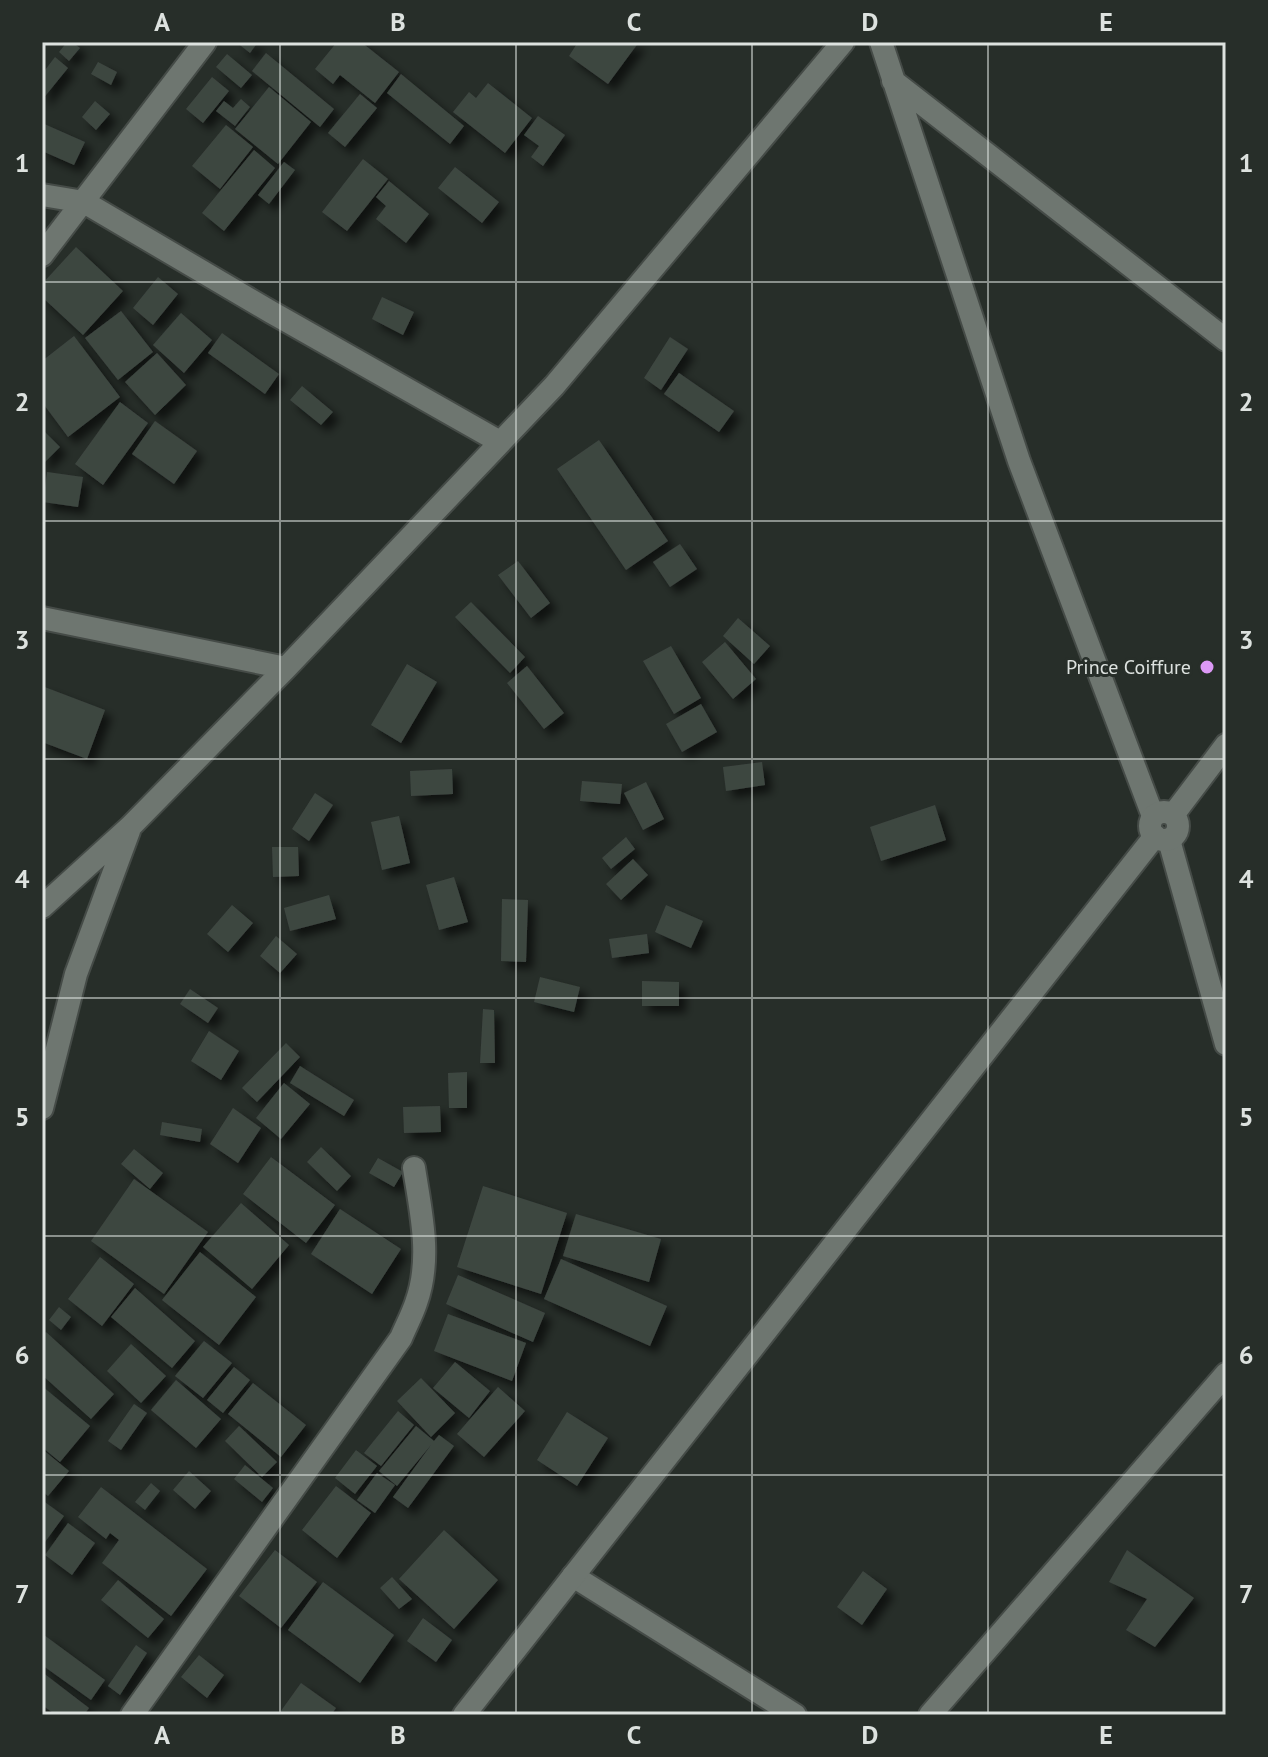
<svg xmlns="http://www.w3.org/2000/svg" width="1268" height="1757" font-family="'PT Sans',sans-serif">
<defs>
<filter id="shadow"><feDropShadow dx="7" dy="7" stdDeviation="4" flood-color="#0009"/></filter>
</defs>
<rect width="100%" height="100%" fill="#272e29"/>
<path fill="#3e4641" filter="url(#shadow)" d="M67 42H72L80 48 69 61 59 52Z
M236 42H258L250 53Z
M337 42H361L399 72 375 103 340 75 333 84 315 69Z
M578 42H639L608 84 569 56Z
M266 53 334 109 320 127 252 71Z
M227 54 252 75 241 88 216 67Z
M55 57 68 68 42 100V74Z
M98 62 117 72 111 85 91 74Z
M401 74 464 126 450 144 387 93Z
M212 77 229 91 203 123 186 109Z
M488 83 532 118 505 153 453 112 469 92 476 98Z
M269 87 311 122 278 164 235 129Z
M360 94 377 108 345 147 328 133Z
M241 99 250 107 235 126 216 111 224 101 233 108Z
M95 101 110 114 96 130 82 117Z
M538 116 565 135 543 166 531 157 539 146 524 135Z
M42 123 85 142 74 165 42 151Z
M226 125 253 147 220 189 192 166Z
M254 150 275 168 224 231 202 213Z
M363 159 388 179 347 231 322 212Z
M284 162 295 170 269 204 258 195Z
M455 167 499 202 482 223 438 188Z
M389 181 429 214 406 243 376 219 386 206 376 197Z
M76 247 123 291 83 335 42 297V284Z
M158 277 178 294 153 325 133 308Z
M382 297 414 312 403 335 372 319Z
M121 311 153 352 118 380 85 338Z
M181 313 212 340 184 373 153 345Z
M222 333 279 374 265 394 208 353Z
M74 336 120 397 68 437 42 402V361Z
M670 337 688 349 661 390 644 378Z
M157 353 186 385 155 415 125 382Z
M679 373 734 411 719 432 664 394Z
M302 386 333 412 321 425 290 400Z
M120 402 148 423 103 485 75 464Z
M155 421 197 451 174 484 132 454Z
M42 429 60 447 42 465Z
M599 440 668 541 626 570 557 469Z
M47 472 83 477 78 507 43 502Z
M680 544 697 569 670 587 653 562Z
M518 561 550 603 531 618 498 575Z
M471 602 525 657 510 673 455 617Z
M738 618 770 646 754 664 723 636Z
M725 642 756 679 733 699 702 662Z
M671 646 701 698 674 714 643 661Z
M407 664 437 682 401 743 371 725Z
M527 666 564 713 544 729 507 683Z
M42 686 105 710 87 759 42 742Z
M701 704 717 732 682 752 666 724Z
M762 762 765 785 726 791 723 767Z
M452 769 453 794 411 796 410 771Z
M582 781 622 784 620 804 580 801Z
M646 782 664 819 643 830 624 793Z
M315 793 333 805 309 841 292 829Z
M935 805 946 840 881 861 870 827Z
M399 816 410 863 382 870 371 822Z
M626 837 635 849 611 869 602 858Z
M272 847H298L299 876 273 877Z
M633 859 648 875 621 900 606 884Z
M454 877 468 922 439 930 426 885Z
M329 895 336 919 290 931 284 908Z
M502 899 528 900 526 962 501 961Z
M232 905 253 923 228 952 207 934Z
M666 905 703 921 691 948 655 932Z
M647 934 649 953 612 958 609 939Z
M276 936 297 954 280 973 260 956Z
M540 977 580 987 574 1012 534 1002Z
M642 981 679 982V1006H642Z
M190 989 218 1008 208 1023 180 1004Z
M483 1009 494 1010 495 1063H480Z
M209 1031 239 1051 221 1080 191 1061Z
M286 1043 300 1057 257 1102 242 1088Z
M300 1066 354 1100 344 1116 290 1083Z
M467 1072V1108H449L448 1073Z
M284 1083 310 1104 281 1139 256 1118Z
M440 1106 441 1132 404 1133 403 1107Z
M233 1108 261 1128 238 1163 210 1144Z
M162 1122 202 1129 200 1142 160 1135Z
M321 1147 351 1176 337 1191 307 1162Z
M134 1149 163 1173 150 1189 121 1164Z
M271 1157 335 1205 306 1243 243 1194Z
M378 1158 403 1172 394 1187 369 1173Z
M134 1179 208 1232 164 1294 91 1241Z
M483 1186 567 1213 541 1294 457 1267Z
M241 1203 289 1245 252 1289 203 1247Z
M340 1209 401 1249 372 1294 311 1254Z
M576 1214 661 1239 649 1282 563 1256Z
M200 1252 256 1297 219 1345 162 1300Z
M100 1257 134 1284 102 1326 68 1299Z
M561 1259 667 1306 650 1346 544 1299Z
M458 1275 545 1313 533 1342 446 1304Z
M135 1288 195 1341 172 1368 111 1317Z
M59 1307 71 1317 61 1330 49 1320Z
M448 1314 526 1343 512 1381 434 1351Z
M46 1332 114 1394 91 1419 42 1375V1335Z
M204 1341 232 1363 203 1398 175 1376Z
M131 1344 166 1376 141 1403 107 1371Z
M455 1362 490 1391 469 1418 433 1388Z
M234 1367 250 1380 223 1413 207 1400Z
M421 1378 455 1413 431 1437 397 1401Z
M176 1380 221 1419 196 1448 151 1410Z
M253 1383 306 1425 281 1457 228 1414Z
M42 1386 90 1426 60 1462 42 1447Z
M498 1387 525 1411 484 1457 457 1434Z
M134 1404 147 1413 121 1450 108 1441Z
M398 1411 414 1425 381 1466 364 1453Z
M567 1412 608 1438 577 1486 537 1460Z
M239 1426 277 1462 262 1477 225 1441Z
M416 1426 434 1441 439 1435 454 1446 408 1508 393 1497 431 1445 397 1486 379 1471Z
M42 1449 69 1471 48 1496 42 1491Z
M356 1450 377 1466 355 1494 335 1478Z
M245 1465 273 1488 262 1502 234 1479Z
M189 1471 211 1491 195 1509 173 1490Z
M377 1473 395 1485 375 1513 357 1500Z
M151 1483 160 1491 145 1510 135 1502Z
M336 1486 371 1513 337 1558 302 1530Z
M101 1487 207 1569 171 1616 102 1563 119 1540 110 1533 106 1539 78 1517Z
M42 1500 64 1516 42 1546Z
M68 1523 95 1543 72 1575 45 1555Z
M444 1530 498 1580 454 1629 399 1579Z
M275 1550 317 1582 281 1628 239 1596Z
M1127 1550 1194 1598 1155 1647 1126 1630 1147 1599 1109 1582Z
M863 1571 887 1589 862 1625 837 1607Z
M392 1577 412 1599 399 1609 380 1588Z
M118 1580 164 1619 148 1638 101 1600Z
M323 1582 394 1635 360 1683 288 1630Z
M423 1618 452 1640 436 1662 407 1641Z
M44 1635 105 1680 91 1700 42 1665V1638Z
M136 1645 147 1653 120 1695 108 1686Z
M199 1655 224 1675 207 1698 181 1677Z
M42 1672 89 1708 84 1715H56L42 1705Z
M301 1683 336 1708 331 1715H278Z"/>
<g fill="none" stroke-linecap="round" stroke-linejoin="round">
<defs>
<path id="minor" d="M881 42 1019 461 1153 816
M893 81 1226 340
M42 195 84 202 271 312 500 442
M42 255 205 42
M42 618 286 668
M1169 840 1226 1044
M42 907 130 827 286 668 554 386 843 42
M42 1108 76 974 129 831
M573 1576 795 1715
M132 1715 401 1338C406 1326 412 1315 416 1303 432 1259 421 1213 414 1168
M930 1715 1226 1374"/>
<path id="tertiary" d="M1150 826a14 14 0 1 1 28 0a14 14 0 1 1-28 0Z
M1173 815 1226 745
M464 1715 1155 836"/>
</defs>
<use href="#minor" stroke="#454b47" stroke-width="26"/>
<use href="#tertiary" stroke="#454b47" stroke-width="26"/>
<use href="#minor" stroke="#6e7670" stroke-width="22"/>
<use href="#tertiary" stroke="#6e7670" stroke-width="22"/>
</g>
<path fill="none" stroke="#dde2df" stroke-width="2" stroke-opacity="0.55" d="M280 42V1715M516 42V1715M752 42V1715M988 42V1715M42 282H1226M42 521H1226M42 759H1226M42 998H1226M42 1236H1226M42 1475H1226"/>
<circle fill="#dc99f5" stroke="#272e29" stroke-width="3" cx="1207" cy="667" r="8"/>
<g text-anchor="middle" dominant-baseline="central" stroke-width="6" stroke-linejoin="round" paint-order="stroke">
<g font-size="20" fill="#dde2df" stroke="#272e29" text-anchor="end">
<text x="1191" y="667">Prince Coiffure</text>
</g>
</g>
<rect width="1268" height="1757" fill="none" stroke="#272e29" stroke-width="88"/>
<rect x="44" y="44" width="1180" height="1669" fill="none" stroke="#dde2df" stroke-width="3"/>
<g font-size="26" text-anchor="middle" font-weight="bold" fill="#dde2df">
<text x="162" y="31">A</text>
<text x="398" y="31">B</text>
<text x="634" y="31">C</text>
<text x="870" y="31">D</text>
<text x="1106" y="31">E</text>
<text x="22" y="172">1</text>
<text x="1246" y="172">1</text>
<text x="22" y="411">2</text>
<text x="1246" y="411">2</text>
<text x="22" y="649">3</text>
<text x="1246" y="649">3</text>
<text x="22" y="888">4</text>
<text x="1246" y="888">4</text>
<text x="22" y="1126">5</text>
<text x="1246" y="1126">5</text>
<text x="22" y="1364">6</text>
<text x="1246" y="1364">6</text>
<text x="22" y="1603">7</text>
<text x="1246" y="1603">7</text>
<text x="162" y="1744">A</text>
<text x="398" y="1744">B</text>
<text x="634" y="1744">C</text>
<text x="870" y="1744">D</text>
<text x="1106" y="1744">E</text>
</g>
</svg>
